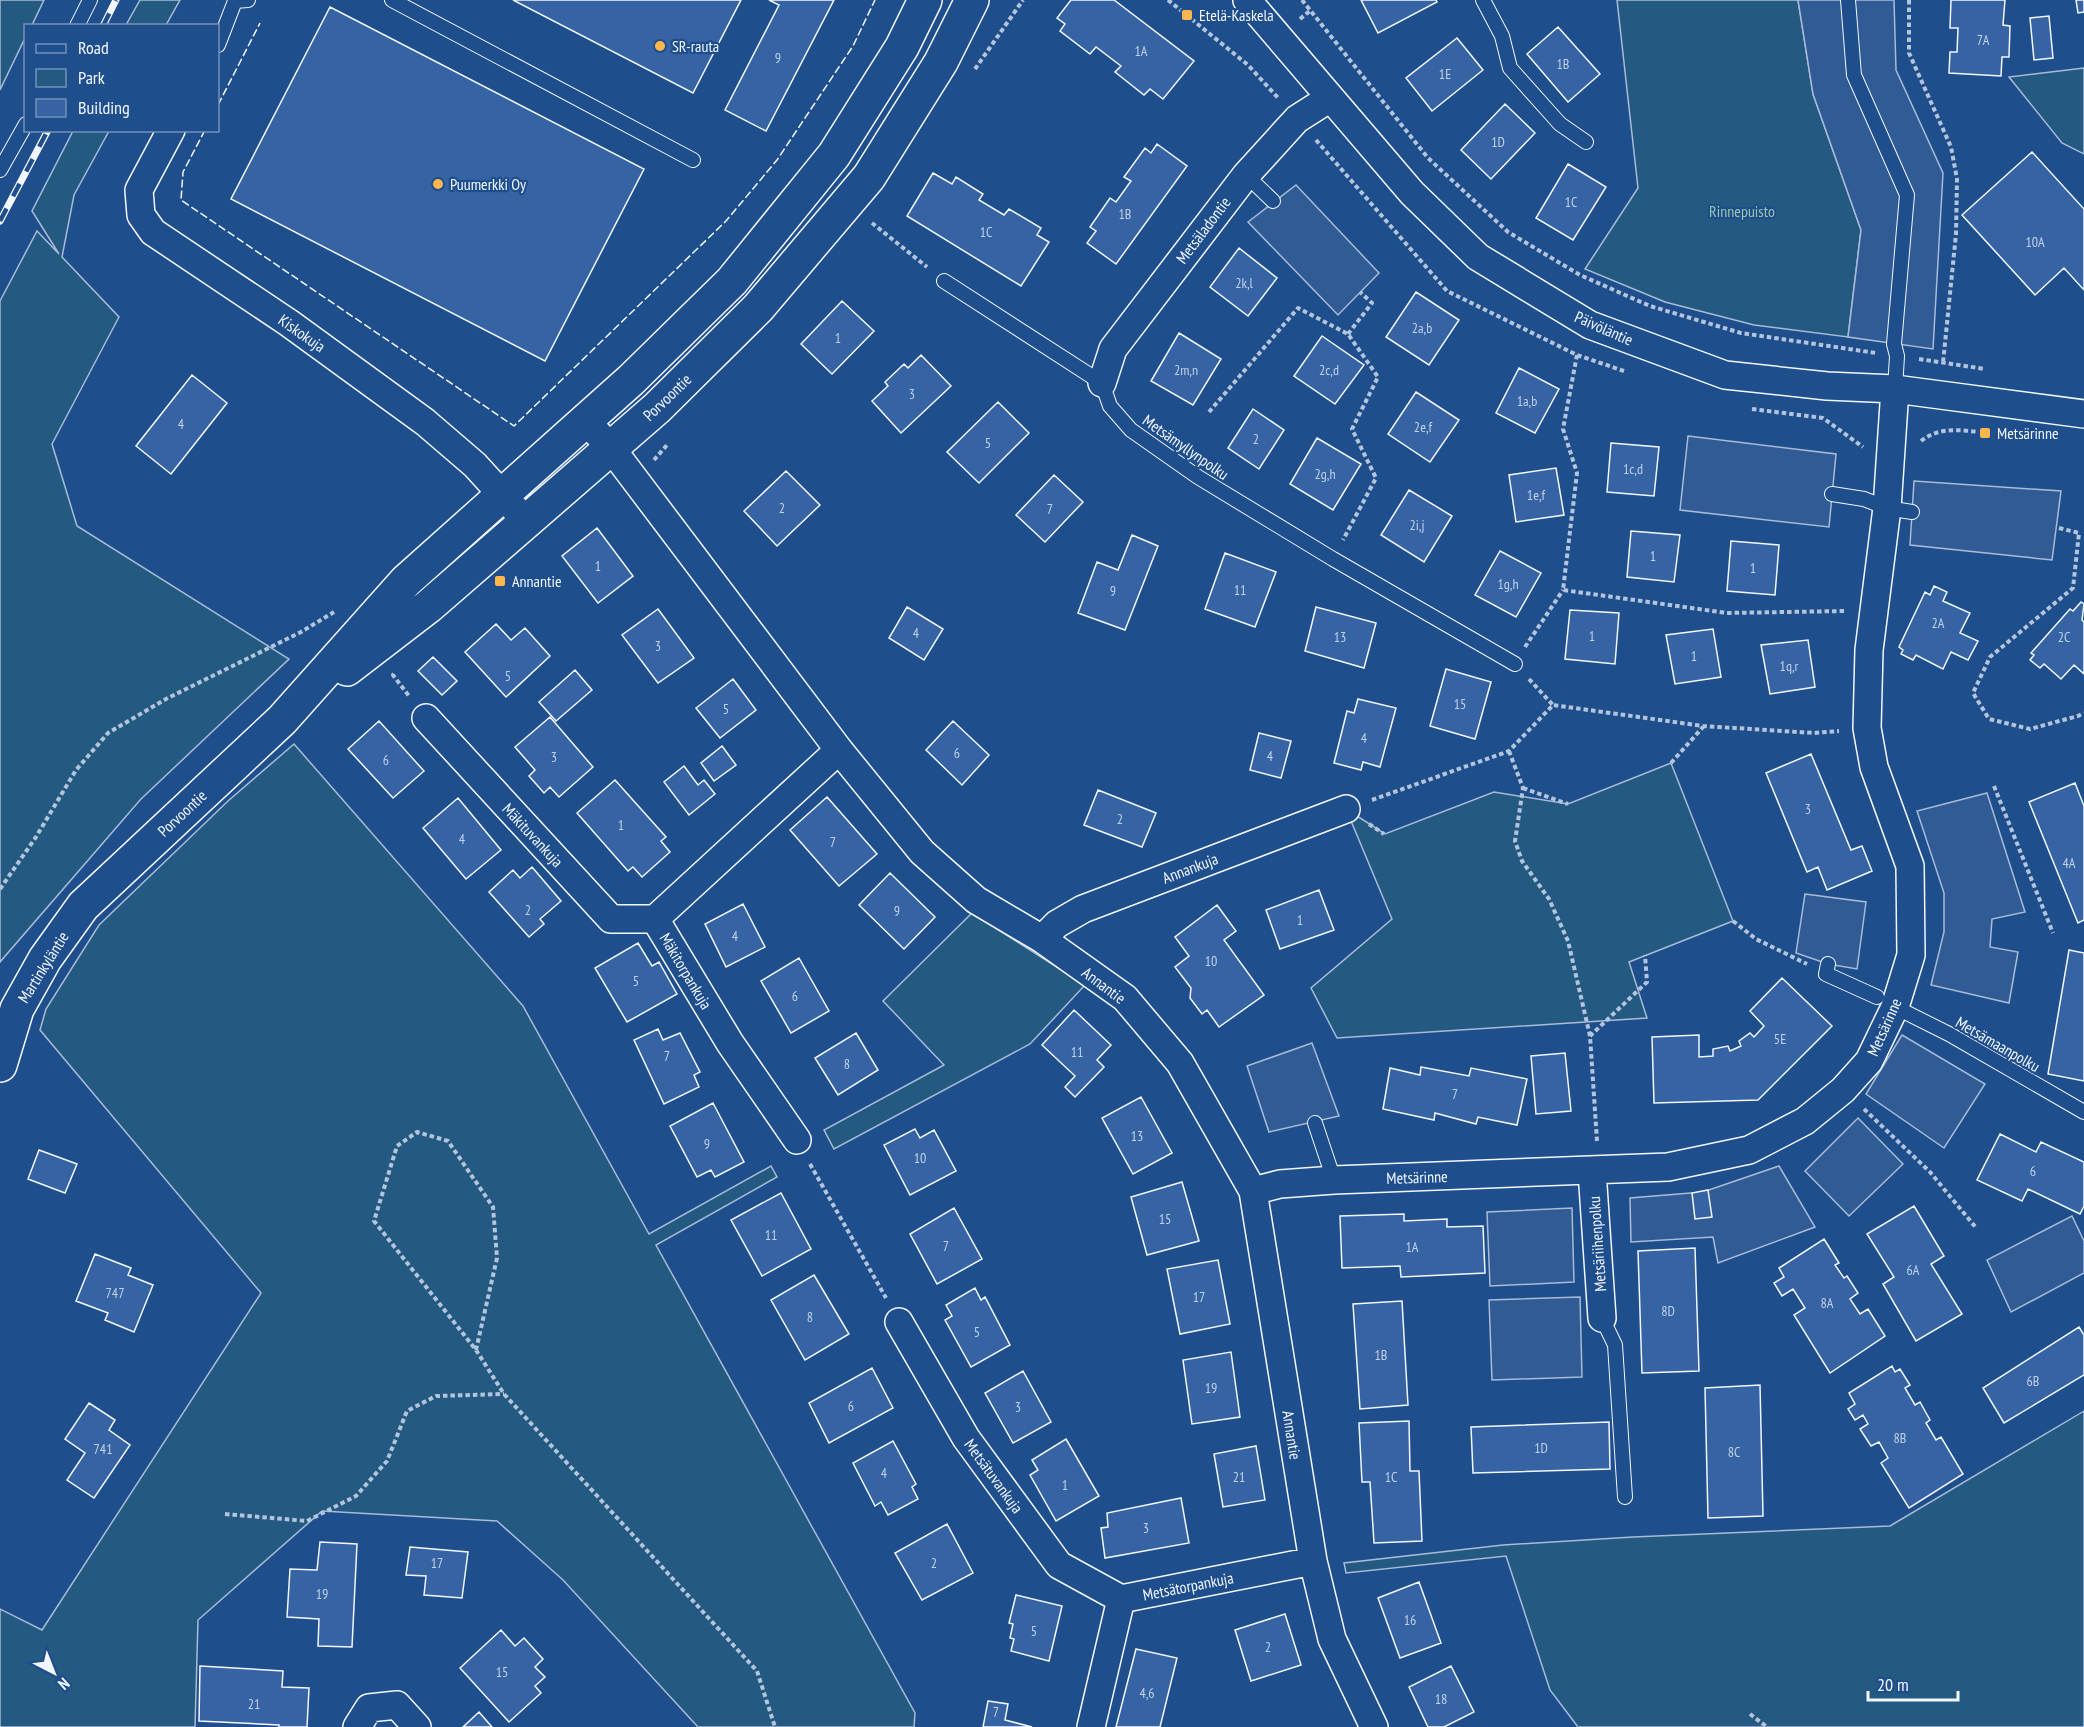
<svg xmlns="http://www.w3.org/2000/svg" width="2084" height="1727" font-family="'PT Sans Narrow',sans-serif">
<rect width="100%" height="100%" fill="#1f4e8c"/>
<path fill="#245a82" stroke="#a8bbd7" stroke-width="1.5" d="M0 0H44L32 25 26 26 25 38 0 90Z
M140 0H180L166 25H126Z
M1617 0H1798L1813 94 1861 230 1848 337 1754 325 1665 302 1585 269 1638 188Z
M2084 68V154L2062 143 2009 77Z
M73 131H109L74 195 62 257 119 317 52 444 77 526 289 659 141 799 0 962V301L37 231 59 254 32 211Z
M294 744 523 1006 649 1234 771 1166 777 1177 656 1245 915 1713 914 1727H698L563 1580 497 1521 322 1511 198 1620 195 1727H0V1609L42 1630 261 1293 40 1030 46 1009 99 925 228 801Z
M1671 763 1733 921 1629 962 1647 1018 1337 1038 1311 988 1392 919 1346 809 1385 834 1494 792 1568 804Z
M972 913 1085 985 1030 1044 834 1149 824 1130 944 1065 883 1001Z
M2084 1411V1727H1578L1550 1690 1506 1556 1346 1573 1344 1563 1503 1545 1633 1537 1890 1526Z"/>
<path fill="#305b95" stroke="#a8bbd7" stroke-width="1.5" d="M1798 0H1894L1896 70 1943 173 1933 349 1848 337 1861 230 1813 94Z
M1296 185 1379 273 1338 315 1248 222Z
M1688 436 1836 454 1829 527 1680 510Z
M1914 481 2061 491 2052 560 1910 545Z
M1987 793 2025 912 1992 919 1990 947 2018 952 2009 1003 1931 985 1944 932V893L1917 811Z
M1805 894 1866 902 1857 969 1828 964 1796 953Z
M1902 1035 1985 1084 1944 1148 1866 1094Z
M1312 1043 1339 1116 1269 1132 1247 1066Z
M1858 1118 1903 1164 1849 1216 1805 1171Z
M1779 1166 1815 1227 1718 1263 1713 1237 1631 1242 1630 1198 1703 1192Z
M1572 1208 1574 1282 1490 1286 1487 1212Z
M2072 1216 2084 1241V1273L2011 1312 1987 1260Z
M1580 1297 1582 1377 1492 1380 1489 1300Z"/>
<path fill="#3563a3" stroke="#f2f6ff" stroke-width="1.5" d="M513 0H741L693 93Z
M769 0H834L766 131 725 110 779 5Z
M1071 0H1114L1194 61 1163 99 1150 89 1144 95 1115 72 1121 66 1096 47 1090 54 1060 31 1065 24 1057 18Z
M1361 0H1436L1437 2 1378 33Z
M1951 0H2005L2003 25 2010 26 2009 57H2002L2001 76 1949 73 1950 52H1957L1958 28H1950Z
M2076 0H2084V12L2078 13Z
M330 7 644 169 545 361 231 199Z
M2049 16 2053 58 2034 60 2030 18Z
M1558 27 1600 74 1568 102 1527 54Z
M1457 38 1483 70 1432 111 1406 78Z
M1505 104 1535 133 1491 179 1461 150Z
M1157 144 1187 166 1116 264 1087 243 1096 231 1090 227 1110 198 1116 202 1131 181 1124 177 1145 148 1151 153Z
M2032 152 2084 209V290L2064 268 2035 295 1962 215Z
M1568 164 1606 187 1573 240 1536 218Z
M933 173 952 184 956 177 983 194 979 200 1004 215 1009 209 1041 228 1037 235 1049 242 1021 286 907 216Z
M1239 248 1277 278 1248 316 1210 287Z
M1416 292 1459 320 1429 365 1386 337Z
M842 301 874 331 832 374 801 344Z
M1179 333 1221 359 1193 405 1151 381Z
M1322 336 1364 365 1335 404 1294 376Z
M921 355 951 386 901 433 872 401 888 386 885 382 904 364 908 368Z
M1519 368 1559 389 1535 433 1496 413Z
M192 375 227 403 171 474 136 446Z
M1416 392 1459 420 1430 462 1388 434Z
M998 402 1029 433 979 483 947 452Z
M1253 409 1284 430 1259 469 1228 448Z
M1317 438 1361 464 1333 510 1290 484Z
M1611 443 1659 447 1654 496 1607 492Z
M1556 468 1564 515 1516 522 1509 475Z
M786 471 820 505 777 546 744 511Z
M1054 475 1083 502 1045 542 1016 515Z
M1409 490 1452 516 1424 562 1381 535Z
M597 528 633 576 598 603 562 556Z
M1631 531 1680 535 1674 582 1627 577Z
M1132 535 1158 546 1125 630 1078 613 1097 562 1118 570Z
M1731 541 1779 545 1775 595 1727 591Z
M1500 551 1541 573 1516 617 1475 595Z
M1225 553 1276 572 1255 627 1205 609Z
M1934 586 1947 592 1943 601 1970 613 1960 633 1978 641 1968 660 1951 652 1943 669 1916 655 1913 660 1901 654 1903 650 1899 647 1925 592 1930 595Z
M2081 602 2084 604 2082 620 2084 622V674L2074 665 2061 679 2044 664 2040 668 2030 660 2034 655 2031 653 2070 609 2073 611Z
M907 607 943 629 924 660 889 638Z
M1316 607 1376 623 1364 668 1305 651Z
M658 609 694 658 658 683 622 635Z
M1570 610 1619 613 1615 664 1565 659Z
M496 624 511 640 525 628 550 656 506 697 465 652Z
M1713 629 1721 677 1675 684 1666 635Z
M1808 640 1815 687 1770 694 1761 645Z
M433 657 457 681 442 695 418 671Z
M1446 669 1491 682 1475 739 1430 726Z
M575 670 592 690 556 721 539 702Z
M733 679 756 710 720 738 696 708Z
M1358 699 1396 708 1380 767 1363 762 1361 770 1334 763 1347 711 1354 713Z
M550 717 593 767 559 797 550 787 544 793 529 776 535 770 515 747Z
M379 721 424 771 393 798 348 749Z
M953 721 989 755 962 785 926 750Z
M1259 733 1291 741 1281 778 1250 770Z
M722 746 736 765 714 781 701 763Z
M1811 754 1851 850 1862 846 1872 871 1827 890 1818 867 1807 872 1766 773Z
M684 766 698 785 704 780 715 794 689 815 664 782Z
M615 780 666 837 661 841 670 852 642 877 633 867 628 871 577 813Z
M2075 783 2084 806V920L2078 923 2029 802Z
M1098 790 1156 813 1142 847 1084 825Z
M827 797 877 854 839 886 790 830Z
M458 798 501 850 466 879 423 828Z
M532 867 561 901 540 919 544 924 529 937 489 892 513 870 520 878Z
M890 873 935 917 904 949 859 905Z
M1319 890 1334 930 1280 949 1266 910Z
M743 904 765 947 726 967 705 924Z
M1217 905 1236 931 1224 940 1264 995 1219 1027 1207 1010 1202 1014 1190 998 1191 988 1175 967 1189 956 1175 937Z
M638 943 652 966 659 962 677 994 627 1022 595 968Z
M2069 950 2084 953V1081L2048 1074Z
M799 958 829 1011 791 1033 761 981Z
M1782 978 1832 1026 1758 1100 1654 1103 1652 1037 1699 1035V1057L1713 1056V1049L1728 1046 1730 1051 1741 1046 1739 1041 1750 1033 1754 1037 1764 1026 1750 1011Z
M1074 1010 1111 1045 1097 1060 1104 1067 1075 1097 1065 1087 1075 1076 1042 1045Z
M658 1029 663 1040 680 1033 700 1072 694 1075 699 1087 664 1104 634 1040Z
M856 1033 878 1070 838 1095 815 1058Z
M1565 1053 1571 1111 1536 1114 1531 1056Z
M1421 1067 1469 1076 1471 1068 1527 1079 1517 1125 1478 1117 1476 1124 1435 1113 1434 1120 1383 1109 1390 1068 1420 1075Z
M1141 1097 1172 1153 1133 1174 1102 1118Z
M713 1103 744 1162 715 1177 711 1170 697 1177 670 1126Z
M915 1129 920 1138 934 1130 956 1171 910 1195 884 1145Z
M2000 1134 2036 1152 2041 1142 2084 1162V1206L2080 1214 2028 1189 2022 1201 1977 1180Z
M39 1150 77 1164 65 1193 28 1179Z
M1182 1182 1199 1241 1147 1255 1131 1197Z
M1708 1190 1712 1217 1695 1219 1692 1193Z
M781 1193 811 1249 762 1276 731 1220Z
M1914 1206 1944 1256 1931 1264 1962 1314 1916 1341 1883 1284 1894 1277 1867 1234Z
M954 1208 982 1259 937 1284 910 1234Z
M1404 1214V1221L1447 1219V1227L1483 1226 1485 1273 1401 1277 1400 1266 1342 1268 1340 1216Z
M1824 1239 1839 1263 1835 1265 1844 1278 1847 1276 1858 1293 1850 1299 1860 1314 1868 1309 1885 1336 1830 1373 1794 1315 1805 1308 1793 1289 1782 1296 1774 1283 1784 1277 1779 1268Z
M1695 1248 1699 1371 1642 1373 1638 1251Z
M95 1254 131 1268 128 1275 153 1285 134 1332 105 1320 108 1313 76 1301Z
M1218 1260 1230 1324 1180 1334 1167 1269Z
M814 1275 849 1334 805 1360 771 1300Z
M975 1288 981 1300 985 1297 1010 1345 971 1367 945 1320 952 1316 946 1305Z
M1402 1301 1408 1405 1360 1409 1353 1304Z
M2079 1327 2084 1335V1375L2004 1423 1983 1388Z
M1231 1352 1240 1417 1192 1424 1183 1360Z
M1892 1366 1895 1372 1900 1369 1910 1385 1905 1388 1915 1405 1920 1402 1930 1420 1926 1423 1936 1440 1941 1437 1963 1474 1909 1508 1881 1463 1888 1458 1879 1442 1871 1446 1860 1429 1868 1424 1863 1415 1855 1420 1848 1409 1855 1404 1849 1393Z
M872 1368 893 1408 829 1443 809 1403Z
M1023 1371 1051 1422 1013 1443 985 1393Z
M1760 1385 1763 1516 1708 1518 1705 1388Z
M89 1403 115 1420 109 1430 130 1445 94 1498 67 1480 85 1453 65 1439Z
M1409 1421 1410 1471H1419L1422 1541 1374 1543 1370 1482H1362L1359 1423Z
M1609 1422 1610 1469 1473 1473 1471 1427Z
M1066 1439 1099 1496 1056 1521 1030 1475 1038 1470 1032 1460Z
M893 1441 916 1484 912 1487 918 1499 888 1515 881 1502 875 1506 853 1463Z
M1256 1446 1265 1500 1223 1507 1214 1454Z
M1181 1498 1189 1543 1105 1558 1101 1528 1108 1527 1107 1513Z
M947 1524 973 1573 922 1600 895 1553Z
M320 1542 357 1544 352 1647 318 1646 319 1619 287 1617 290 1569 317 1570Z
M410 1547 468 1552 462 1598 424 1595 426 1576 406 1575Z
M1419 1582 1441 1643 1400 1658 1378 1598Z
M1016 1595 1062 1606 1049 1661 1011 1651 1014 1639 1010 1638 1013 1624 1009 1623Z
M1285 1614 1301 1665 1251 1681 1235 1630Z
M501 1630 515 1646 524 1638 543 1659 535 1667 545 1677 535 1686 541 1693 509 1722 460 1668Z
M1136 1649 1177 1658 1160 1727H1116Z
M200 1666 283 1671 282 1687 309 1688 307 1727H279V1725L199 1721Z
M1451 1666 1474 1712 1444 1727H1428L1409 1687Z
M988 1701 1008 1704 1005 1720 1032 1727H983Z
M479 1712 492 1727H463Z"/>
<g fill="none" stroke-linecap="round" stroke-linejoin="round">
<defs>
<path id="service" d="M392 0 693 160
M1483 0 1502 36 1510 68 1560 124 1586 142
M1848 0 1854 75 1907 195 1894 344 1897 356 1895 389
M77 26 90 0
M218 45 235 1 248 0
M0 170 26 124
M1246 175 1273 201
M944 281 1102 383 1110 406 1131 430 1198 477 1333 559 1515 664
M1832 494 1864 499 1887 508 1912 512
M1828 964 1826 974 1877 997
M1895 1007 1949 1034 2084 1112
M1315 1123 1334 1180
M1602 1318 1615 1345 1625 1497"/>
<path id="minor" d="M1247 0 1412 193 1478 257 1590 325 1725 375 1827 386 1895 389 2084 414
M171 130 139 190 141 215 153 232 289 323 425 422 475 465 526 521
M1102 383 1113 349 1246 175 1297 119 1330 98
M585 420 611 448 839 750 922 852 976 900 1042 939 1125 998 1180 1063 1253 1191 1313 1561 1332 1639 1374 1727
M426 718 611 919H655
M1042 939 1057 924 1083 909 1346 809
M797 1140 730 1043 655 919 839 750
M1592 1171 1602 1318
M1253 1191 1280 1184 1334 1180 1668 1167 1749 1150 1805 1121 1843 1090 1869 1061 1895 1007 1911 955 1910 866 1874 767 1867 728 1869 650 1887 508 1895 389
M899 1322 966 1438 1059 1565 1121 1599
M357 1727 369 1708 397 1705 417 1727
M1091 1727 1121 1599 1313 1561"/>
<path id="tertiary" d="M347 669 429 606 657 408 758 308 869 177 941 62 972 0
M0 1065 17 1009 45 959 83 906 282 720 406 581 631 380 732 281 834 155 902 47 925 0"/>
</defs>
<use href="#service" stroke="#f2f6ff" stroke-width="16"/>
<use href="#minor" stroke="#f2f6ff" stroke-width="30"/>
<use href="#tertiary" stroke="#f2f6ff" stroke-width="36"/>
<path stroke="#b3c4dc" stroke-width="4" stroke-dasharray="4.5 3" stroke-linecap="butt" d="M1168 0 1248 65 1279 99
M1302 0 1428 158 1508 232 1580 275 1650 306 1741 333 1876 353
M1909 0V53L1951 147 1957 179 1956 234 1943 363
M1300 19 1311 10
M975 69 1023 0
M1316 140 1447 291 1577 355 1624 371
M872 223 927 267
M1348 334 1372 303 1360 292
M1577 355 1563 429 1577 473 1563 590 1727 613 1845 611
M1919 359 1985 369
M1752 409 1823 418 1863 447
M1209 412 1298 308 1348 334 1378 377 1352 429 1376 478 1343 540
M1921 441C1941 425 1965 431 1989 433
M654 460 667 445
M2059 528 2079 533 2073 588 1990 657 1973 693 1989 719 2030 729 2078 716 2084 713
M1525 647 1563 590
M394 674 393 675 409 696
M1529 679 1553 705
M1509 751 1523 788 1515 841 1522 861 1549 899 1568 941 1590 1036
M1671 763 1703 727
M1994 786 2053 933
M1523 788 1568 804
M1372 800 1509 751 1553 705 1703 726 1814 733 1839 731
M1369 824 1384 834
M0 889 36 837 76 770 108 733 166 699 301 632 334 612
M1733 921 1756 939 1807 964
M1864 1109 1930 1172 1977 1229
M1597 1141 1590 1036 1647 982 1645 955
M810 1164 886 1298
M476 1350 497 1258 493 1207 448 1141 417 1132 397 1146 374 1221 476 1350 504 1394 757 1671 775 1727
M225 1514 307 1521 356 1496 387 1461 407 1411 436 1396 504 1394
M1750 1714 1767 1727"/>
<use href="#service" stroke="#1f4e8c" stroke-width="14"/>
<use href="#minor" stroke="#1f4e8c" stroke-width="27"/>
<use href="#tertiary" stroke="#1f4e8c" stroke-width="33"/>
<defs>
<path id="rail" d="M103 26 116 0
M0 221 48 130"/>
</defs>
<use href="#rail" stroke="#f2f6ff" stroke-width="7"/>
<use href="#rail" stroke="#1f4e8c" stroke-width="4.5" stroke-dasharray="14" stroke-linecap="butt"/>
<path stroke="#f2f6ff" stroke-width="1.5" stroke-dasharray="8 3" stroke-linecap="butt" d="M218 105 260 23
M205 130 183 172 181 200 514 426 726 221 777 160 853 46 875 0"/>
</g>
<g fill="#ffb74d" stroke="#1f4e8c" stroke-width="2">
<rect x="1181" y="9" width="12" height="12" rx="3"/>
<circle cx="660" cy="46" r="6"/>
<circle cx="438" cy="184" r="6"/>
<rect x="1979" y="427" width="12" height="12" rx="3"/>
<rect x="494" y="575" width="12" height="12" rx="3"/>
</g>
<g text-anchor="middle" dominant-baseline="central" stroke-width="4.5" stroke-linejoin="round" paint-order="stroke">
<g font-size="14" fill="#c3d1e8">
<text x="1983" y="40">7A</text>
<text x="1141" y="51">1A</text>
<text x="778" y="58">9</text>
<text x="1563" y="64">1B</text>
<text x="1445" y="74">1E</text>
<text x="1498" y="142">1D</text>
<text x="1571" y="202">1C</text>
<text x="1125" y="214">1B</text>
<text x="986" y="232">1C</text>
<text x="2035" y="242">10A</text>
<text x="1244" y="283">2k,l</text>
<text x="1422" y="328">2a,b</text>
<text x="838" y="338">1</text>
<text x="1186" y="370">2m,n</text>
<text x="1329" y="370">2c,d</text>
<text x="912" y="394">3</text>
<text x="1527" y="401">1a,b</text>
<text x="181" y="424">4</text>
<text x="1423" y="427">2e,f</text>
<text x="1256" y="439">2</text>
<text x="988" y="443">5</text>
<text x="1633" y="469">1c,d</text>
<text x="1325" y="474">2g,h</text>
<text x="1536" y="495">1e,f</text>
<text x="782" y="508">2</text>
<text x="1050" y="509">7</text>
<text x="1417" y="525">2i,j</text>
<text x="1653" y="556">1</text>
<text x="598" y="566">1</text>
<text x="1753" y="568">1</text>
<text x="1508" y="584">1g,h</text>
<text x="1240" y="590">11</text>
<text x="1113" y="591">9</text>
<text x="1938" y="623">2A</text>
<text x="916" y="633">4</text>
<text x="1592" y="636">1</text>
<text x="1340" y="637">13</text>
<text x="2064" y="637">2C</text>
<text x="658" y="646">3</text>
<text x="1694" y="656">1</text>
<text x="1789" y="666">1q,r</text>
<text x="508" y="676">5</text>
<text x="1460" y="704">15</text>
<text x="726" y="709">5</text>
<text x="1364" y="738">4</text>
<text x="957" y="753">6</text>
<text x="1270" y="756">4</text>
<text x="554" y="757">3</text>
<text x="386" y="760">6</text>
<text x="1808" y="809">3</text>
<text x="1120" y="819">2</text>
<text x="621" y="825">1</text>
<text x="462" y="839">4</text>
<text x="833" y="842">7</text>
<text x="2069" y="863">4A</text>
<text x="528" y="910">2</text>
<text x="897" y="911">9</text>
<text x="1300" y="920">1</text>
<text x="735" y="936">4</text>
<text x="1211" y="961">10</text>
<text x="636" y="981">5</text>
<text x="795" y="996">6</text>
<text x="1780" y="1039">5E</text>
<text x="1077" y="1052">11</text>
<text x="667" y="1056">7</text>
<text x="847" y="1064">8</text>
<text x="1455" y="1094">7</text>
<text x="1137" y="1136">13</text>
<text x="707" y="1144">9</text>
<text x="920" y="1158">10</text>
<text x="2033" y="1171">6</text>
<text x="1165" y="1219">15</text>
<text x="771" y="1235">11</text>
<text x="946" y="1246">7</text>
<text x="1412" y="1247">1A</text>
<text x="1913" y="1270">6A</text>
<text x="115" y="1293">747</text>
<text x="1199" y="1297">17</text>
<text x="1827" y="1303">8A</text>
<text x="1668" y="1311">8D</text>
<text x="810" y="1317">8</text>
<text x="977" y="1332">5</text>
<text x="1381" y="1355">1B</text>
<text x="2033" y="1381">6B</text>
<text x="1211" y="1388">19</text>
<text x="851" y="1406">6</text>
<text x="1018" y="1407">3</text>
<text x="1900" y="1438">8B</text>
<text x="1541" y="1448">1D</text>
<text x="103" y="1449">741</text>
<text x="1734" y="1452">8C</text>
<text x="884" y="1473">4</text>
<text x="1239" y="1477">21</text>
<text x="1391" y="1477">1C</text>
<text x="1065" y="1485">1</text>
<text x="1146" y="1528">3</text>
<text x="437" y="1563">17</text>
<text x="934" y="1563">2</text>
<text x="322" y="1594">19</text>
<text x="1410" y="1620">16</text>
<text x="1034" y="1631">5</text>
<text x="1268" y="1647">2</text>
<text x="502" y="1672">15</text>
<text x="1147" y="1693">4,6</text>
<text x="1441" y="1699">18</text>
<text x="254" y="1704">21</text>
<text x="996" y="1712">7</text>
</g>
<g font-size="16" fill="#f2f6ff" stroke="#1f4e8c" text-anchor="start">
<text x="1199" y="15">Etelä-Kaskela</text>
<text x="672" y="46">SR-rauta</text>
<text x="450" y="184">Puumerkki Oy</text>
<text x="1997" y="433">Metsärinne</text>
<text x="512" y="581">Annantie</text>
</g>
<g font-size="16" fill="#97c8a6" stroke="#1f4e8c">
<text x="1742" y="211">Rinnepuisto</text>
</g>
<g font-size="16" fill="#f2f6ff" stroke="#1f4e8c">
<text transform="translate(1203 230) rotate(-53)">Metsäladontie</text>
<text transform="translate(1604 328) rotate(24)">Päivöläntie</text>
<text transform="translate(302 333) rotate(35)">Kiskokuja</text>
<text transform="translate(667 397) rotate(-44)">Porvoontie</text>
<text transform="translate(1186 447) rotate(35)">Metsämyllynpolku</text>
<text transform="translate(182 813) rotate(-43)">Porvoontie</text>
<text transform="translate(533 835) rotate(47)">Mäkituvankuja</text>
<text transform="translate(1190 868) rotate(-21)">Annankuja</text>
<text transform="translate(43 967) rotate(-58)">Martinkyläntie</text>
<text transform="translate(686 971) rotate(59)">Mäkitorpankuja</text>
<text transform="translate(1104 985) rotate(37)">Annantie</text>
<text transform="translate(1884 1027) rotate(-66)">Metsärinne</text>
<text transform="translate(1998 1044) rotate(30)">Metsämaanpolku</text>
<text transform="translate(1417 1177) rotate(-2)">Metsärinne</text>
<text transform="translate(1597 1244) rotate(-94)">Metsäriihenpolku</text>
<text transform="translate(1292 1435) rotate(81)">Annantie</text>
<text transform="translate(994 1476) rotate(54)">Metsätuvankuja</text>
<text transform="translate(1188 1586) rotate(-11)">Metsätorpankuja</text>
</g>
</g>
<rect x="24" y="24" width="195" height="108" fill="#1f4e8c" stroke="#7391ba" stroke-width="1.5"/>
<rect x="36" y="44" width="30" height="9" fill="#1f4e8c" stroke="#7391ba" stroke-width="1.5"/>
<text x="78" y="54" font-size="18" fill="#f2f6ff">Road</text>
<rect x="36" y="69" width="30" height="18" fill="#245a82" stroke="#7391ba" stroke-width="1.5"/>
<text x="78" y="84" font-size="18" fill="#f2f6ff">Park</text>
<rect x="36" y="99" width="30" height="18" fill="#3563a3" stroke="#7391ba" stroke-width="1.5"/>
<text x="78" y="114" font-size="18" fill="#f2f6ff">Building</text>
<g transform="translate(54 1673) rotate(138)" stroke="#1f4e8c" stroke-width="4.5" paint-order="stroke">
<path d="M0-4.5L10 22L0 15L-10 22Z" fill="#f2f6ff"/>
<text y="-9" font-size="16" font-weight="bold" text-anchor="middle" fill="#f2f6ff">N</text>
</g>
<path d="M1868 1691v9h90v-9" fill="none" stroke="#f2f6ff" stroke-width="3"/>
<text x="1877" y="1691" font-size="18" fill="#f2f6ff" stroke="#1f4e8c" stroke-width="4.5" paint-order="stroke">20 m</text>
</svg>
